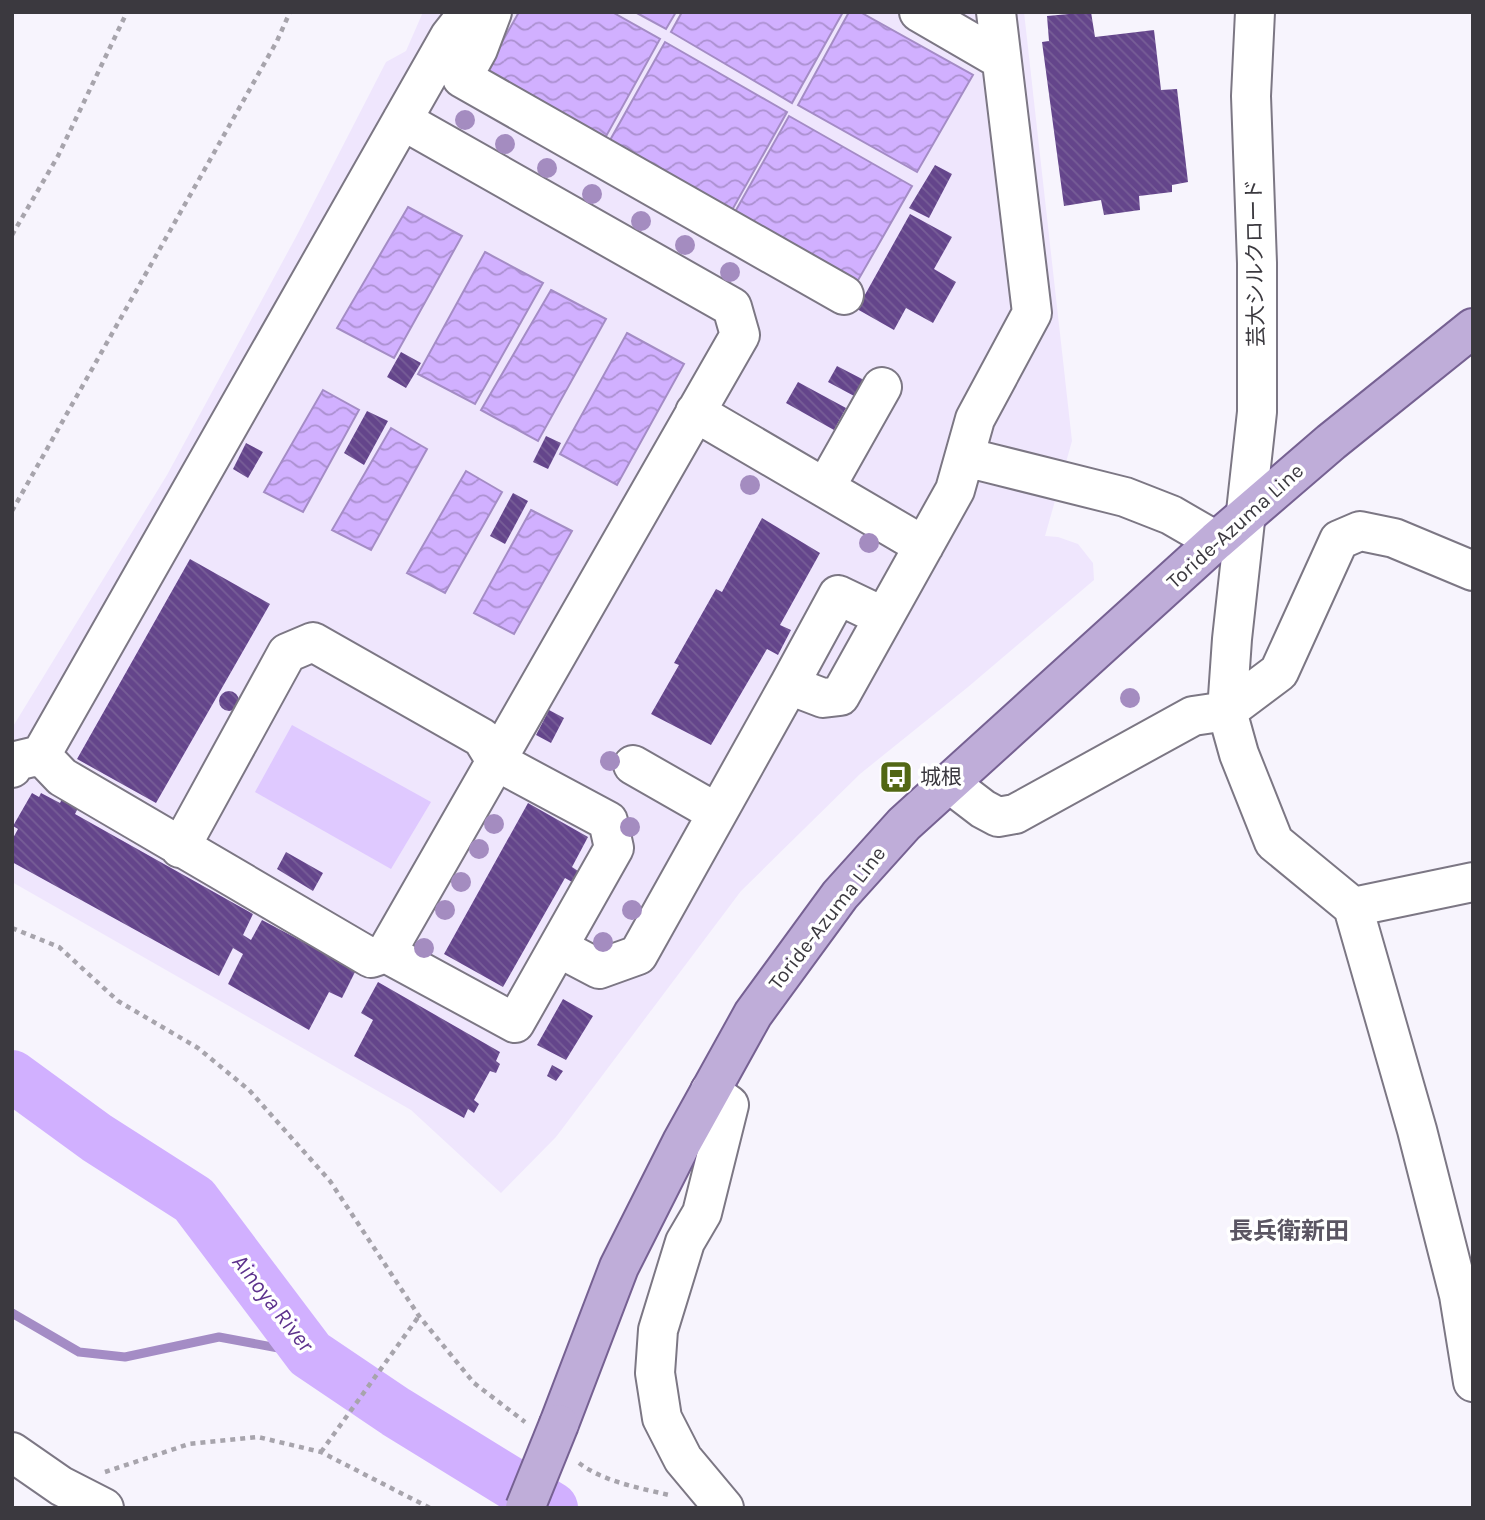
<svg xmlns="http://www.w3.org/2000/svg" width="1485" height="1520" font-family="Karla,'Noto Sans JP',sans-serif">
<defs>
<pattern id="water-waves" width="16" height="10" patternUnits="userSpaceOnUse" patternTransform="scale(1.75)"><rect width="16" height="10" fill="#d1b0ff"/><path d="M0 5q4-4 8 0t8 0" fill="none" stroke="#ab90d0"/></pattern>
<pattern id="building-back-hatch" width="6" height="6" patternUnits="userSpaceOnUse" patternTransform="scale(1.75)"><rect width="6" height="6" fill="#64458b"/><path d="M-1 5l2 2M0 0l6 6M5-1l2 2" fill="none" stroke="#775e97"/></pattern>
</defs>
<rect width="100%" height="100%" fill="#f7f4fd"/>
<path fill="#efe6fd" d="M423 12H1024L1072 441 1045 536 1058 537 1078 544 1093 563 1094 580 968 687 860 774 741 891 556 1137 501 1193 411 1110 12 882V728L167 475 297 235 386 62 406 51Z"/>
<path fill="#dfc9ff" d="M292 725 431 802 391 869 255 792Z"/>
<path fill="url(#water-waves)" stroke="#a48cc5" stroke-width="2" d="M519 12H612L660 39 604 140 485 72Z
M635 12H676L666 29Z
M682 12H843L792 103 671 32Z
M849 12H860L973 75 917 172 798 105Z
M665 42 787 112 731 212 609 142Z
M789 116 912 186 857 282 735 212Z
M408 207 462 236 394 358 337 328Z
M485 252 543 283 475 404 418 374Z
M551 290 606 319 538 441 481 410Z
M627 333 684 364 617 485 560 454Z
M323 390 359 410 303 512 264 492Z
M391 428 427 449 371 550 332 530Z
M466 471 502 492 445 593 407 573Z
M531 510 572 531 514 634 474 613Z"/>
<g fill="none" stroke-linecap="round" stroke-linejoin="round">
<path stroke="#a48cc5" stroke-width="9" d="M12 1313 79 1352 125 1357 219 1337 310 1354"/>
<path stroke="#d1b0ff" stroke-width="52" d="M12 1076 97 1138 194 1200 310 1354 396 1412 552 1508"/>
</g>
<path fill="url(#building-back-hatch)" d="M1091 12 1095 37 1154 30 1161 90 1177 89 1188 182 1172 185V192L1139 196 1140 210 1104 215 1101 200 1064 206 1042 42 1049 41 1047 16Z
M935 165 952 174 929 218 909 208Z
M910 214 952 237 934 269 956 282 933 323 906 308 894 330 857 309Z
M401 352 421 363 406 388 387 377Z
M837 366 864 380 856 397 828 382Z
M798 382 846 408 834 430 786 403Z
M367 411 388 421 364 465 344 453Z
M546 436 561 443 548 469 533 462Z
M246 443 263 452 248 478 233 469Z
M513 493 528 501 505 544 490 536Z
M762 518 820 553 780 625 791 630 778 655 767 649 711 745 651 714 679 665 674 663 716 589 722 592Z
M190 559 270 604 156 803 77 759Z
M219 701a10 10 0 1 1 20 0a10 10 0 1 1-20 0Z
M549 710 564 718 551 743 536 735Z
M32 793 39 797 41 793 60 803 64 795 80 804 75 814 253 914 243 935 251 940 262 920 356 970 342 998 329 992 309 1030 228 984 243 954 233 948 219 976 12 862V840L18 829 13 826Z
M528 803 588 837 572 867 578 871 572 882 565 878 503 987 444 954Z
M286 852 323 873 313 891 277 869Z
M378 982 500 1052 496 1061 500 1064 496 1073 490 1071 474 1100 479 1104 474 1113 468 1109 464 1118 354 1056 373 1020 361 1013Z
M563 999 593 1016 566 1060 537 1045Z
M552 1065 563 1071 556 1081 547 1076Z"/>
<g fill="none" stroke-linecap="round" stroke-linejoin="round">
<defs>
<path id="minor" d="M492 12 478 49 462 78 844 295
M919 12 1000 59
M1255 12 1251 96 1257 263V412L1232 639 1227 711 1239 754 1274 842 1353 907 1473 882
M695 412 924 546
M965 457 1125 497 1171 515 1216 541
M825 488 882 387
M789 685 838 595 884 617
M41 755 62 777 371 958 386 953 740 335 732 307 402 120
M633 765 717 813
M12 768 16 761 41 755 450 36 469 12
M949 783 983 809 998 817 1015 814 1193 716 1227 711 1279 672 1339 540 1360 531 1394 538 1473 571
M180 848 287 653 313 642 482 738 496 761 608 821 614 848 515 1023 386 953
M1353 907 1417 1130 1459 1295 1473 1382
M559 948 599 969 638 955 789 685 823 698 840 696 955 490 975 419 1032 313 996 12
M710 1091 729 1105 702 1213 685 1242 658 1330 655 1373 662 1418 683 1459 724 1508
M12 1452 61 1486 104 1508"/>
<path id="major" d="M559 1424 619 1267 682 1142 753 1014 840 895 904 824 1216 541 1331 442 1473 328"/>
</defs>
<use href="#minor" stroke="#7c7784" stroke-width="42"/>
<use href="#major" stroke="#766192" stroke-width="42"/>
<path stroke="#a7a4ac" stroke-width="4.5" stroke-dasharray="5 5" stroke-linecap="butt" d="M12 235 58 156 127 12
M12 511 277 41 290 12
M12 928 59 947 118 1001 198 1048 249 1090 330 1181 419 1316 474 1383 525 1422
M321 1452 419 1316
M579 1463C604 1482 640 1488 669 1495
M105 1472 189 1444 258 1437 321 1452 430 1508"/>
<use href="#minor" stroke="#fff" stroke-width="38"/>
<use href="#major" stroke="#bfadd9" stroke-width="38"/>
<defs>
<path id="major-bridge" d="M525 1508 559 1424"/>
</defs>
<use href="#major-bridge" stroke="#766192" stroke-width="42" stroke-linecap="butt"/>
<use href="#major-bridge" stroke="#bfadd9" stroke-width="38"/>
</g>
<g fill="#a48cc0">
<circle cx="465" cy="120" r="10"/>
<circle cx="505" cy="144" r="10"/>
<circle cx="547" cy="168" r="10"/>
<circle cx="592" cy="194" r="10"/>
<circle cx="641" cy="221" r="10"/>
<circle cx="685" cy="245" r="10"/>
<circle cx="730" cy="272" r="10"/>
<circle cx="750" cy="485" r="10"/>
<circle cx="869" cy="543" r="10"/>
<circle cx="1130" cy="698" r="10"/>
<circle cx="610" cy="761" r="10"/>
<circle cx="494" cy="824" r="10"/>
<circle cx="630" cy="827" r="10"/>
<circle cx="479" cy="849" r="10"/>
<circle cx="461" cy="882" r="10"/>
<circle cx="445" cy="910" r="10"/>
<circle cx="632" cy="910" r="10"/>
<circle cx="603" cy="942" r="10"/>
<circle cx="424" cy="948" r="10"/>
</g>
<defs>
<symbol id="bus-square" viewBox="-11 -11 22 22"><rect x="-9" y="-9" width="18" height="18" rx="4" fill="#526714" stroke="#fff"/><path d="M-5-6H5V4H4V6H2V4H-2V6H-4V4H-5ZM-3.5-4V0h7V-4ZM-3.5 1.2v1.5H-2V1.2ZM2 1.2v1.5H3.5V1.2Z" fill="#fff"/></symbol>
</defs>
<g fill-rule="evenodd">
<use href="#bus-square" x="877" y="758" width="38" height="38"/>
</g>
<g text-anchor="middle" dominant-baseline="central" stroke-width="7" stroke-linejoin="round" paint-order="stroke">
<g font-size="21" fill="#3b393f" stroke="#fff">
<text transform="translate(1255 263) rotate(-91)">芸大シルクロード</text>
<text transform="translate(1235 526) rotate(-42)">Toride-Azuma Line</text>
<text transform="translate(827 918) rotate(-52)">Toride-Azuma Line</text>
</g>
<g font-size="21" fill="#3b393f" stroke="#fff" text-anchor="start">
<text x="920" y="777">城根</text>
</g>
<g font-size="23" font-style="italic" fill="#5e338d" stroke="#fff">
<text transform="translate(273 1303) rotate(52)">Ainoya River</text>
</g>
<g font-size="24" font-weight="bold" fill="#5a5562" stroke="#fff">
<text x="1289" y="1231">長兵衛新田</text>
</g>
</g>
<rect width="1485" height="1520" fill="none" stroke="#3b393f" stroke-width="28"/>
</svg>
